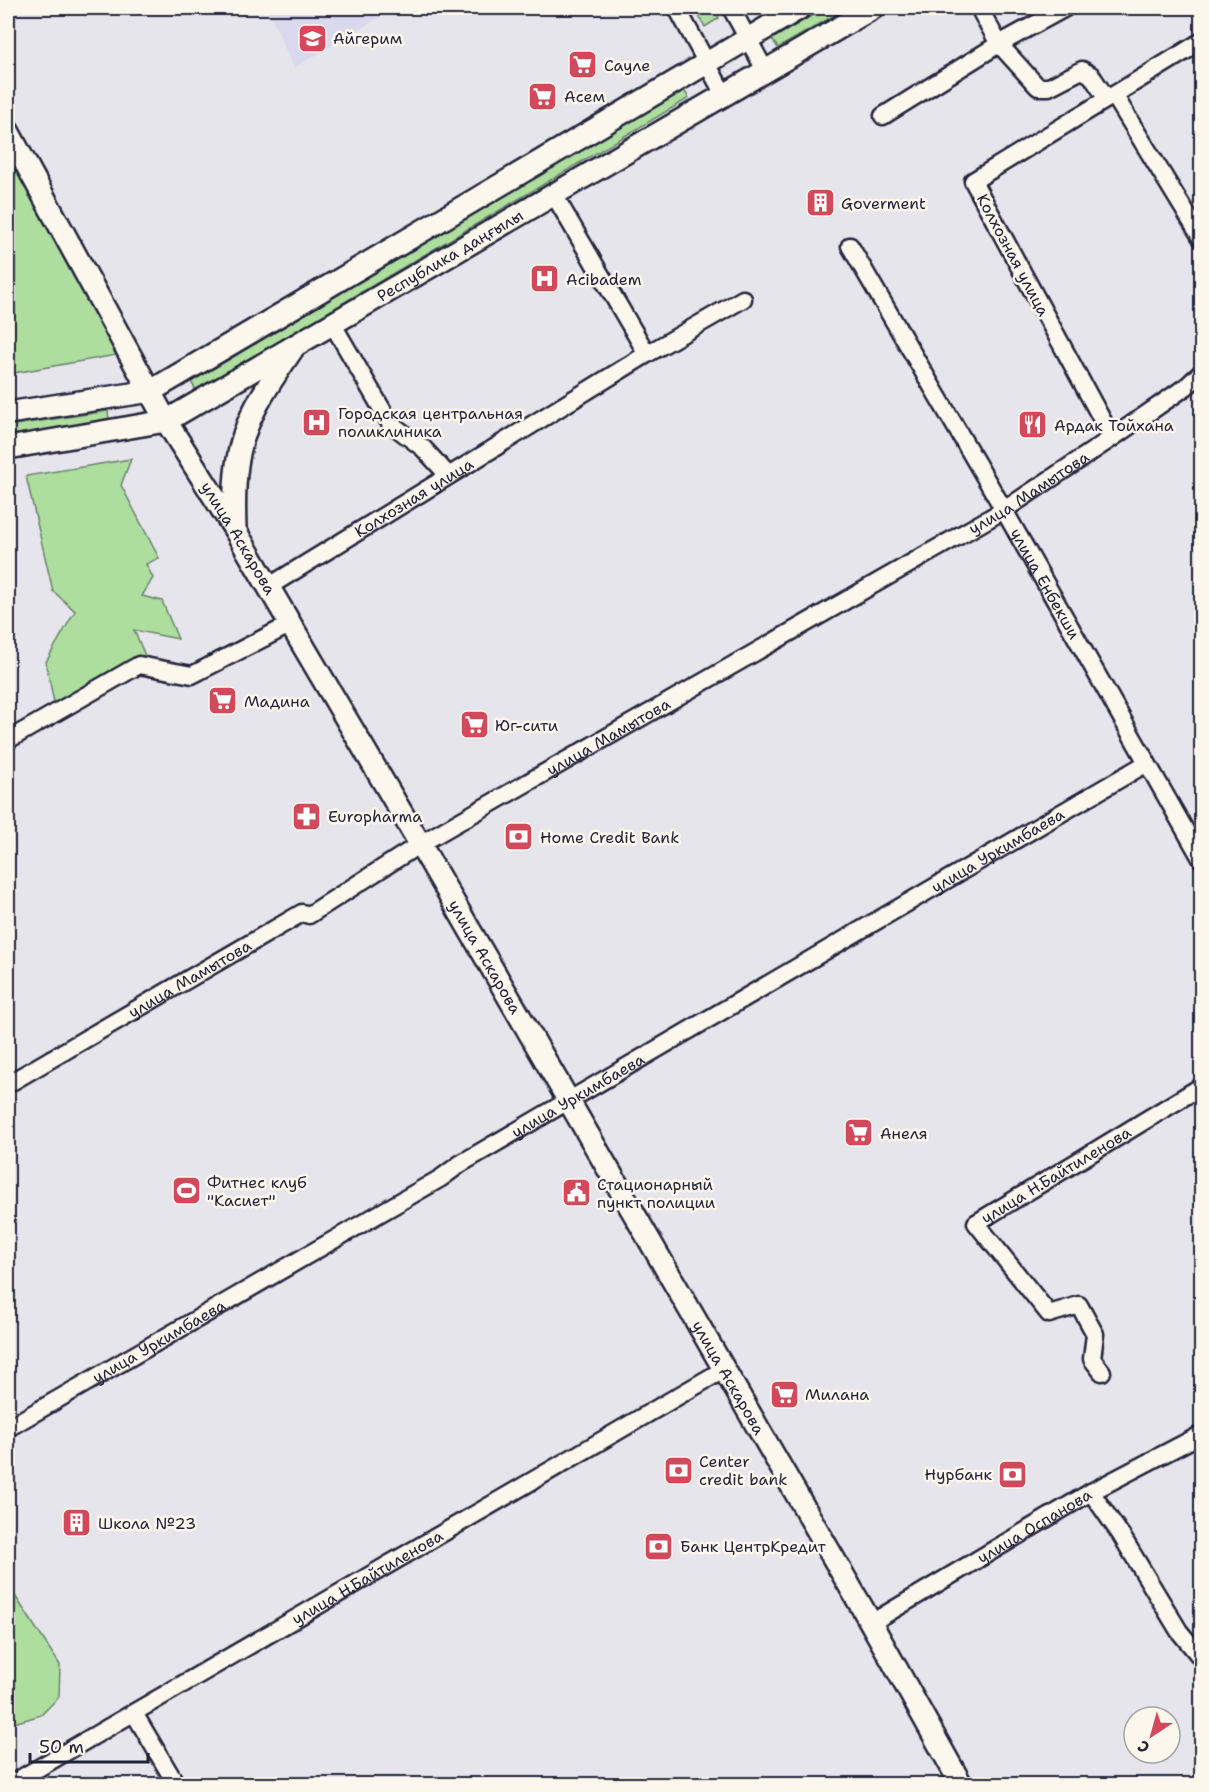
<svg xmlns="http://www.w3.org/2000/svg" width="1209" height="1792" font-family="'Shantell Sans',sans-serif">
<rect width="100%" height="100%" fill="#e7e5ec"/>
<filter id="ink" filterUnits="userSpaceOnUse"><feTurbulence type="fractalNoise" baseFrequency=".0167" numOctaves="2"/><feDisplacementMap in="SourceGraphic" scale="12" xChannelSelector="R" yChannelSelector="G"/><feConvolveMatrix kernelMatrix="1 2 1 2 8 2 1 2 1" color-interpolation-filters="sRGB"/></filter>
<g filter="url(#ink)">
<path fill="#d9d8ec" d="M267 8H395L294 68Z"/>
<path fill="#adde9e" stroke="#68806c" stroke-width="1.5" d="M694 8H713L719 18 705 27Z
M825 8H847L778 48 772 39Z
M684 90 689 98 196 390 191 382Z
M8 149 122 354 8 374Z
M108 411 109 420 8 436V426Z
M131 459 121 485 159 558 146 564 153 578 142 596 162 601 178 639 134 630 146 658 54 703 46 662 75 611 53 591 26 476Z
M8 1585 60 1665 59 1697 41 1715 14 1723 8 1719Z"/>
<g fill="none" stroke-linecap="round" stroke-linejoin="round">
<defs>
<g id="minor">
<path d="M677 8 723 93"/>
<path d="M731 8 765 70"/>
<path d="M979 8 999 44 1038 87H1049L1082 70 1091 75 1107 99"/>
<path d="M1114 95 1202 239"/>
<path d="M883 116 999 44 1065 8"/>
<path d="M553 193 647 354"/>
<path id="s1" d="M850 246 1004 510 1202 860"/>
<path d="M332 323 390 423 423 448 448 475"/>
<path d="M1112 438 973 181 1202 41"/>
<path id="s2" d="M268 587 647 354 743 299"/>
<path d="M8 740 139 665 192 675 291 624"/>
<path id="s3" d="M8 1084 302 913 309 915 420 844 1004 510 1112 438 1187 386 1202 372"/>
<path id="s4" d="M1102 1372 1092 1359 1095 1334 1079 1305 1049 1314 976 1223 1202 1086"/>
<path id="s5" d="M8 1428 441 1178 460 1164 1147 763"/>
<path d="M1091 1492 1121 1535 1179 1631 1202 1659"/>
<path id="s6" d="M871 1623 1091 1492 1202 1434"/>
<path d="M134 1713 176 1784"/>
<path id="s7" d="M11 1784 723 1370"/>
</g>
<g id="major">
<path id="s8" d="M8 131 166 421 235 530 420 844 871 1623 961 1784"/>
<path d="M8 413 151 391 800 8"/>
<path id="s9" d="M8 448 166 421 873 8"/>
<path d="M235 529C232 443 244 420 292 350"/>
</g>
</defs>
<use href="#minor" stroke="#22223b" stroke-width="21"/>
<use href="#major" stroke="#22223b" stroke-width="26"/>
<use href="#minor" stroke="#fbf7ec" stroke-width="16"/>
<use href="#major" stroke="#fbf7ec" stroke-width="21"/>
</g>
</g>
<defs>
<symbol id="school-square" viewBox="-11 -11 22 22"><rect x="-9" y="-9" width="18" height="18" rx="4" fill="#d1495b" stroke="#fbf7ec"/><path d="M0-5L7-2L0 1L-7-2ZM-4 1L0 2.5L4 1V4Q0 6-4 4Z" fill="#fff"/></symbol>
<symbol id="supermarket-square" viewBox="-11 -11 22 22"><rect x="-9" y="-9" width="18" height="18" rx="4" fill="#d1495b" stroke="#fbf7ec"/><path d="M-6-5.5h2.5l.6 2H6L4.5 2H-2.5L-4.4-4H-6ZM-1.5 3.2a1.3 1.3 0 1 0 .1 0ZM3 3.2a1.3 1.3 0 1 0 .1 0Z" fill="#fff"/></symbol>
<symbol id="building-square" viewBox="-11 -11 22 22"><rect x="-9" y="-9" width="18" height="18" rx="4" fill="#d1495b" stroke="#fbf7ec"/><path d="M-4-6H4V6H1V3H-1V6H-4ZM-2.5-4.3h1.7v1.8h-1.7ZM.8-4.3h1.7v1.8H.8ZM-2.5-1h1.7V.8h-1.7ZM.8-1h1.7V.8H.8Z" fill="#fff"/></symbol>
<symbol id="hospital-square" viewBox="-11 -11 22 22"><rect x="-9" y="-9" width="18" height="18" rx="4" fill="#d1495b" stroke="#fbf7ec"/><path d="M-5-5h3v3.5h4V-5h3V5h-3V1.5h-4V5h-3Z" fill="#fff"/></symbol>
<symbol id="restaurant-square" viewBox="-11 -11 22 22"><rect x="-9" y="-9" width="18" height="18" rx="4" fill="#d1495b" stroke="#fbf7ec"/><path d="M-5-6h1v4h1v-4h1v4h1v-4h1v5L-1.5 .5V6h-2V.5L-5-1ZM5-6V6H3V1.5H1.5Q1.5-4 5-6Z" fill="#fff"/></symbol>
<symbol id="pharmacy-square" viewBox="-11 -11 22 22"><rect x="-9" y="-9" width="18" height="18" rx="4" fill="#d1495b" stroke="#fbf7ec"/><path d="M-2-6h4v4h4v4h-4v4h-4v-4h-4v-4h4Z" fill="#fff"/></symbol>
<symbol id="bank-square" viewBox="-11 -11 22 22"><rect x="-9" y="-9" width="18" height="18" rx="4" fill="#d1495b" stroke="#fbf7ec"/><path d="M-6-4H6V4H-6ZM0-2.3a2.3 2.3 0 1 0 0 4.6a2.3 2.3 0 1 0 0-4.6Z" fill="#fff"/></symbol>
<symbol id="stadium-square" viewBox="-11 -11 22 22"><rect x="-9" y="-9" width="18" height="18" rx="4" fill="#d1495b" stroke="#fbf7ec"/><path d="M0-5a6.5 5 0 1 0 0 10a6.5 5 0 1 0 0-10ZM-3.5-1.8h7v3.6h-7Z" fill="#fff"/></symbol>
<symbol id="civic-square" viewBox="-11 -11 22 22"><rect x="-9" y="-9" width="18" height="18" rx="4" fill="#d1495b" stroke="#fbf7ec"/><path d="M-.6-6.5H3V-4.5H.6V-3L4-1V1h2V6H-6V1h2V-1L-.6-3ZM-1.2 2.5V6h2.4V2.5Z" fill="#fff"/></symbol>
</defs>
<g fill-rule="evenodd">
<use href="#school-square" x="296" y="22" width="33" height="33"/>
<use href="#supermarket-square" x="566" y="48" width="33" height="33"/>
<use href="#supermarket-square" x="526" y="80" width="33" height="33"/>
<use href="#building-square" x="804" y="186" width="33" height="33"/>
<use href="#hospital-square" x="528" y="262" width="33" height="33"/>
<use href="#hospital-square" x="300" y="406" width="33" height="33"/>
<use href="#restaurant-square" x="1016" y="408" width="33" height="33"/>
<use href="#supermarket-square" x="206" y="684" width="33" height="33"/>
<use href="#supermarket-square" x="458" y="708" width="33" height="33"/>
<use href="#pharmacy-square" x="290" y="800" width="33" height="33"/>
<use href="#bank-square" x="502" y="820" width="33" height="33"/>
<use href="#supermarket-square" x="842" y="1116" width="33" height="33"/>
<use href="#stadium-square" x="170" y="1174" width="33" height="33"/>
<use href="#civic-square" x="560" y="1176" width="33" height="33"/>
<use href="#supermarket-square" x="768" y="1378" width="33" height="33"/>
<use href="#bank-square" x="662" y="1454" width="33" height="33"/>
<use href="#bank-square" x="996" y="1458" width="33" height="33"/>
<use href="#building-square" x="60" y="1506" width="33" height="33"/>
<use href="#bank-square" x="642" y="1530" width="33" height="33"/>
</g>
<g text-anchor="middle" dominant-baseline="central" stroke-width="5" stroke-linejoin="round" paint-order="stroke">
<g font-size="16" fill="#22223b" stroke="#fbf7ec" text-anchor="start">
<text x="333" y="38">Айгерим</text>
<text x="604" y="65">Сауле</text>
<text x="564" y="96">Асем</text>
<text x="841" y="203">Goverment</text>
<text x="566" y="279">Acibadem</text>
<text x="338" y="413">Городская центральная<tspan x="338" dy="18">поликлиника</tspan></text>
<text x="1054" y="425">Ардак Тойхана</text>
<text x="244" y="701">Мадина</text>
<text x="495" y="725">Юг-сити</text>
<text x="328" y="816">Europharma</text>
<text x="540" y="837">Home Credit Bank</text>
<text x="880" y="1133">Анеля</text>
<text x="207" y="1182">Фитнес клуб<tspan x="207" dy="18">"Касиет"</tspan></text>
<text x="597" y="1184">Стационарный<tspan x="597" dy="18">пункт полиции</tspan></text>
<text x="805" y="1394">Милана</text>
<text x="699" y="1461">Center<tspan x="699" dy="18">credit bank</tspan></text>
<text x="992" y="1474" text-anchor="end">Нурбанк</text>
<text x="98" y="1523">Школа №23</text>
<text x="680" y="1546">Банк ЦентрКредит</text>
</g>
<g font-size="16" fill="#22223b" stroke="#fbf7ec">
<text stroke="none"><textPath href="#s9" startOffset="489">Республика даңғылы</textPath></text>
<text transform="translate(1013 255) rotate(62)">Колхозная улица</text>
<text stroke="none"><textPath href="#s3" startOffset="1182">улица Мамытова</textPath></text>
<text stroke="none"><textPath href="#s2" startOffset="171">Колхозная улица</textPath></text>
<text stroke="none"><textPath href="#s8" startOffset="468">улица Аскарова</textPath></text>
<text stroke="none"><textPath href="#s1" startOffset="390">улица Енбекши</textPath></text>
<text stroke="none"><textPath href="#s3" startOffset="696">улица Мамытова</textPath></text>
<text stroke="none"><textPath href="#s5" startOffset="1146">улица Уркимбаева</textPath></text>
<text stroke="none"><textPath href="#s8" startOffset="954">улица Аскарова</textPath></text>
<text stroke="none"><textPath href="#s3" startOffset="210">улица Мамытова</textPath></text>
<text stroke="none"><textPath href="#s5" startOffset="660">улица Уркимбаева</textPath></text>
<text stroke="none"><textPath href="#s4" startOffset="316">улица Н.Байтиленова</textPath></text>
<text stroke="none"><textPath href="#s5" startOffset="174">улица Уркимбаева</textPath></text>
<text stroke="none"><textPath href="#s8" startOffset="1440">улица Аскарова</textPath></text>
<text stroke="none"><textPath href="#s6" startOffset="190">улица Оспанова</textPath></text>
<text stroke="none"><textPath href="#s7" startOffset="412">улица Н.Байтиленова</textPath></text>
</g>
</g>
<rect width="1209" height="1792" fill="none" stroke="#fbf7ec" stroke-width="30"/>
<rect x="15" y="15" width="1179" height="1762" fill="none" stroke="#22223b" stroke-width="2" filter="url(#ink)"/>
<g transform="translate(1152 1735) rotate(216)"><circle r="28" fill="#fbf7ec" stroke="#a4a2a5" stroke-width="1.5"/>
<path d="M0-4.5L10 22L0 15L-10 22Z" fill="#d1495b"/>
<text y="-9" font-size="16" font-weight="bold" text-anchor="middle" fill="#22223b">С</text>
</g>
<path d="M30 1753v9h118v-9" fill="none" stroke="#22223b" stroke-width="3"/>
<text x="39" y="1753" font-size="18" fill="#22223b" stroke="#fbf7ec" stroke-width="4.5" paint-order="stroke">50 m</text>
</svg>
